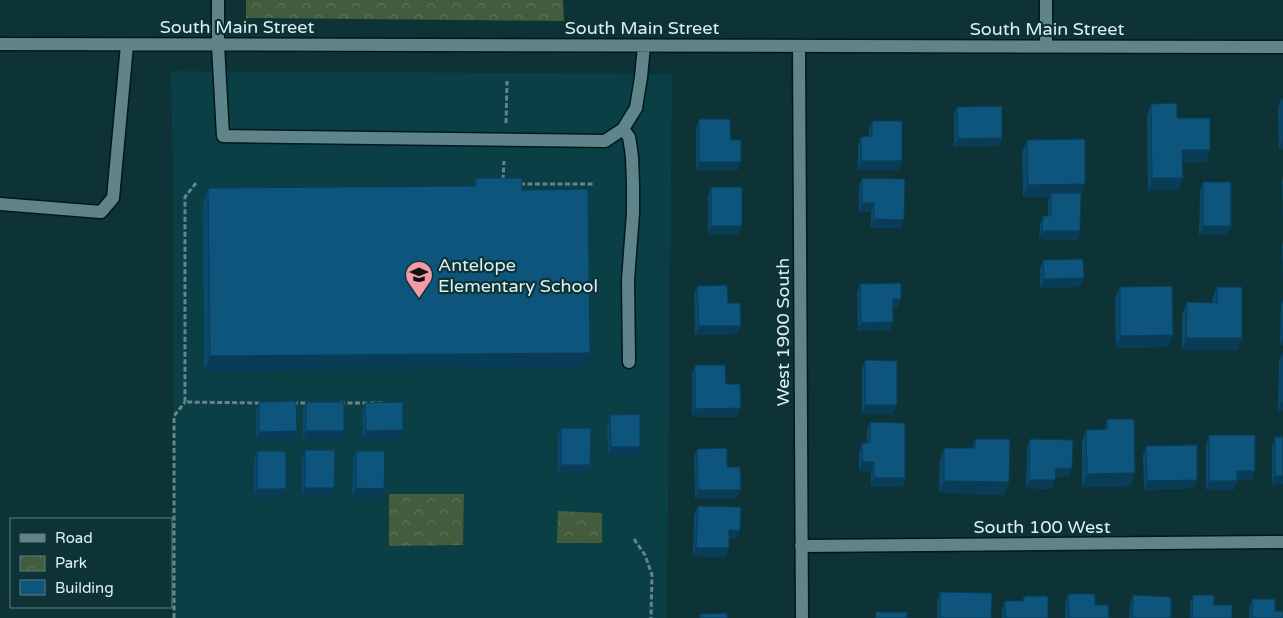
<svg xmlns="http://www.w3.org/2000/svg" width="1283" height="618" font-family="'Varela Round',sans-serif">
<defs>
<pattern id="park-crowns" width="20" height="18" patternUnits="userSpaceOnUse" patternTransform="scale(1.25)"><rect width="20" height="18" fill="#425c3d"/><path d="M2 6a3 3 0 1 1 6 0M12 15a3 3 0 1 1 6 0" fill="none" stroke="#5d745a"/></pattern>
</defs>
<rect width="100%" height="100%" fill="#0d3337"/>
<path fill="#093f45" d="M171 71 672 74 667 618H174V244Z"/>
<path fill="url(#park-crowns)" d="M246 0H563L564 21 246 18Z
M389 494H464L463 545 389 546Z
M558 511 602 513V543H557Z"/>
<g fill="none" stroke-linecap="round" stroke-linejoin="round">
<defs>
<path id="minor" d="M218 0V45L223 136 605 141 623 129 636 108 641 77 644 46
M1046 0V47
M0 44 1283 47
M799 46 802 618
M623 129 629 137 631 149 632 158 633 184V213L628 280 629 362
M0 204 101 212 113 198 127 45
M801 546 1283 542"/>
</defs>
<use href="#minor" stroke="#00191d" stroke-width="15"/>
<path stroke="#678588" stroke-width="3" stroke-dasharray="5 2.5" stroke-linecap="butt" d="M506 123 507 81
M503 180 504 161
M196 183 185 197V402L261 403
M520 184H594
M293 403H309
M340 403H385
M634 539 645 555 652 575 651 618
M174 618V416L185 402"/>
<use href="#minor" stroke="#5f858a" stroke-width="12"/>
</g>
<path fill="#0b496b" d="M1281 99H1283V150H1279L1278 108Z
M1151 104 1177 118 1210 150 1206 162 1182 163 1178 190H1148L1147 116Z
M957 107 1002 138 999 146 954 147V115Z
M699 119 731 140 738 170 696 171V128Z
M872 121 899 170H858V145L861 137 869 136V130Z
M1027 140 1085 184 1081 195 1080 231 1077 240 1039 239 1040 225 1043 216H1048V202L1050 197H1023L1022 153Z
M1283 177V226L1282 180Z
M476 178 522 190 584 368 204 371 203 203 208 188 473 186Z
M862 178 901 228H871V212H859V187Z
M1203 182 1231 226 1227 235H1199L1200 191Z
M711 187 742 226 738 235 708 234V196Z
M1283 242V283L1282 243Z
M1043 260 1080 287 1040 288V269Z
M860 284 898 308H893L890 331H858L857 293Z
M697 286 728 303 741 326 737 334 695 335 694 294Z
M1120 287 1173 335 1168 347 1116 348 1115 299Z
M1217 287 1242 338 1237 350H1182V315L1187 302 1212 303V299Z
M1283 299V345H1280L1281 305Z
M1282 353 1283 411H1278L1279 362Z
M865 360 893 414H862V369Z
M695 365 726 384 737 417H692V374Z
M259 402 294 439 256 440V410Z
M306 402 341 440H303V410Z
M365 403 403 430 400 439 363 440 362 412Z
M610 415 637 456H608L607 423Z
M1107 419 1135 473 1130 486 1082 487V442L1086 430H1104Z
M870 422 905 478 902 487H871V471H859V452L862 443H867V431Z
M561 428 590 465 587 474H558V436Z
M1209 435 1252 480H1237L1234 490H1206V444Z
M1275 437H1283V484L1272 485V446Z
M975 439 1004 495 939 493 940 460 944 448H972Z
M1030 439 1069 477H1055L1052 489 1026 488 1027 448Z
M1146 446 1197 480 1194 488 1144 490 1143 455Z
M697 449 727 467 741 490 737 498 695 499 694 457Z
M305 450 334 488 331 497 302 496V458Z
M257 451 282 498 254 497V459Z
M356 451 381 498 352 497 353 459Z
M698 506 737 539H729L726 557 693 556 694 515Z
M940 592 991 618H937V601Z
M1068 594 1095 605 1109 618H1065V603Z
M1133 595 1171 618H1129L1130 604Z
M1193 595 1232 618H1190V603Z
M1024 596 1048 618H1002V610L1005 601H1022Z
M1252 599 1275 611 1283 618H1249V608Z"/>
<path fill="#093c57" d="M1002 138 999 146 954 147 958 139Z
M1282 141H1283V150H1279Z
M1182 150H1210L1206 162 1178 163Z
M861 161H902L899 170H858Z
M699 162H741L738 170 696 171Z
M1152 178H1183L1178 190H1148Z
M1085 184 1080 196 1051 193 1050 197H1023L1028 185Z
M862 203H874L871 212H859Z
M874 219 904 220 901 228H871Z
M711 226H742L738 235 708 234Z
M1203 226H1231L1227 235H1199Z
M1042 231H1080L1077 240 1039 239Z
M1084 278 1080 287 1040 288 1044 279Z
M893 299H901L898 308H890Z
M893 322 890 331H858L861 323Z
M699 326H741L737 334 695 335Z
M1173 335 1168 347 1116 348 1120 336Z
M1283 337V345H1280Z
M1186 338H1242L1237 350H1182Z
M590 353 584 368 204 371 210 356Z
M1281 403H1283V411H1278Z
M865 405H897L893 414H862Z
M741 408 737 417H692L695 409Z
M403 430 400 439 363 440 366 431Z
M297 431 294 439 256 440 259 432Z
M306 431H344L341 440H303Z
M611 447H640L637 456H608Z
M862 462H874L871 471H859Z
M561 465H590L587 474H558Z
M1056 468 1072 469 1069 477H1052Z
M1237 471H1255L1252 480H1234Z
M1135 473 1130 486 1082 487 1087 474Z
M1275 476H1283V484L1272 485Z
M874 478H905L902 487H871Z
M1029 480H1055L1052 489 1026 488Z
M1197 480 1194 488 1144 490 1147 481Z
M944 481 1009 482 1004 495 939 493Z
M1209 481H1237L1234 490H1206Z
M305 488H334L331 497 302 496Z
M356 488 384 489 381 498 352 497Z
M257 489H286L282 498 254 497Z
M698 490H741L737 498 695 499Z
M729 530 740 531 737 539H726Z
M696 548H729L726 557 693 556Z"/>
<path fill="#0d557c" stroke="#093c57" d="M1281 99H1283V141H1282Z
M1177 103V118H1210V150H1182L1183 178H1152L1151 104Z
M1002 106V138L958 139 957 107Z
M699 119H730L731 140H741V162H699Z
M872 121H902V161H861V137L872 136Z
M1085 139V184L1028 185 1027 140Z
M476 178H522V190L588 189 590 353 210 356 208 188 476 186Z
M862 178 905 179 904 220 874 219V203H862Z
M1203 182H1231V226H1203Z
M711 187H742V226H711Z
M1051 193H1081L1080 231H1042L1043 216H1051Z
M1083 259 1084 278 1044 279 1043 260Z
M901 283V299H893V322L861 323 860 284Z
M727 285 728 303H740L741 326H699L697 286Z
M1172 286 1173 335 1120 336V287Z
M1217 287H1242V338H1186L1187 302 1217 303Z
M1282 353H1283V403H1281Z
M865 360 897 361V405H865Z
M695 365H725L726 384H740L741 408 695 409Z
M296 401 297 431 259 432V402Z
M306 402H344V431H306Z
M403 402V430L366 431 365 403Z
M640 414V447H611L610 415Z
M1107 419H1134L1135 473 1087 474 1086 430 1107 429Z
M870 422 905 423V478H874V462H862V443H870Z
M561 428H591L590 465H561Z
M1209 435H1255V471H1237V481H1209Z
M1275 437H1283V476H1275Z
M975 439H1010L1009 482 944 481V448H975Z
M1030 439 1073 440 1072 469 1056 468 1055 480H1029Z
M1197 445V480L1147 481 1146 446Z
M727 448V467H740L741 490H698L697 449Z
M305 450H335L334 488H305Z
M257 451H286V489H257Z
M356 451H385L384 489 356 488Z
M698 506 741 507 740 531 729 530V548H696Z
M940 592 992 593 991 618H940Z
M1068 594H1095V605H1108L1109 618H1069Z
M1133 595 1171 597V618H1132Z
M1193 595H1214V605H1232V618H1192Z
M1024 596H1048V618H1005V601H1024Z
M1252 599H1275V611H1283V618H1252Z
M876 612H907V618H875Z
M727 613V618H700V614Z"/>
<defs>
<symbol id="school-pin" viewBox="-11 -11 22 30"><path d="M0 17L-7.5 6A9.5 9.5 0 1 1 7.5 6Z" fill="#f39aa7" stroke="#0d3337"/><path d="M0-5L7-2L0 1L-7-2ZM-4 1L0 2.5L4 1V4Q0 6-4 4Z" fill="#111"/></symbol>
</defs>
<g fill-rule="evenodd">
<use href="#school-pin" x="403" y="259" width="32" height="43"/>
</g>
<g text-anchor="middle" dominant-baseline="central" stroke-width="4.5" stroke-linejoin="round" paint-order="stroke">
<g font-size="18" fill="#ddf1f3" stroke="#0d3337">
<text x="237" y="27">South Main Street</text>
<text x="642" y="28">South Main Street</text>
<text x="1047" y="29">South Main Street</text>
<text transform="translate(783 332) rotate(-90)">West 1900 South</text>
<text x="1042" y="527">South 100 West</text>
</g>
<g font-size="18" fill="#ddf1f3" stroke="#0d3337" text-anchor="start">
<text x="438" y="265">Antelope<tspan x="438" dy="21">Elementary School</tspan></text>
</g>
</g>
<rect x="10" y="518" width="162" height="90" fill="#0d3337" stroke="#607f82"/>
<rect x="20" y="534" width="25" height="8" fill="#5f858a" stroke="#607f82"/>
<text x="55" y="543" font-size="15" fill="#ddf1f3">Road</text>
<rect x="20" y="556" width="25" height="15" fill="url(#park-crowns)" stroke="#607f82"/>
<text x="55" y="568" font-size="15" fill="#ddf1f3">Park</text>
<rect x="20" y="580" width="25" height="15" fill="#0d557c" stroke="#607f82"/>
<text x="55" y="593" font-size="15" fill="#ddf1f3">Building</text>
</svg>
